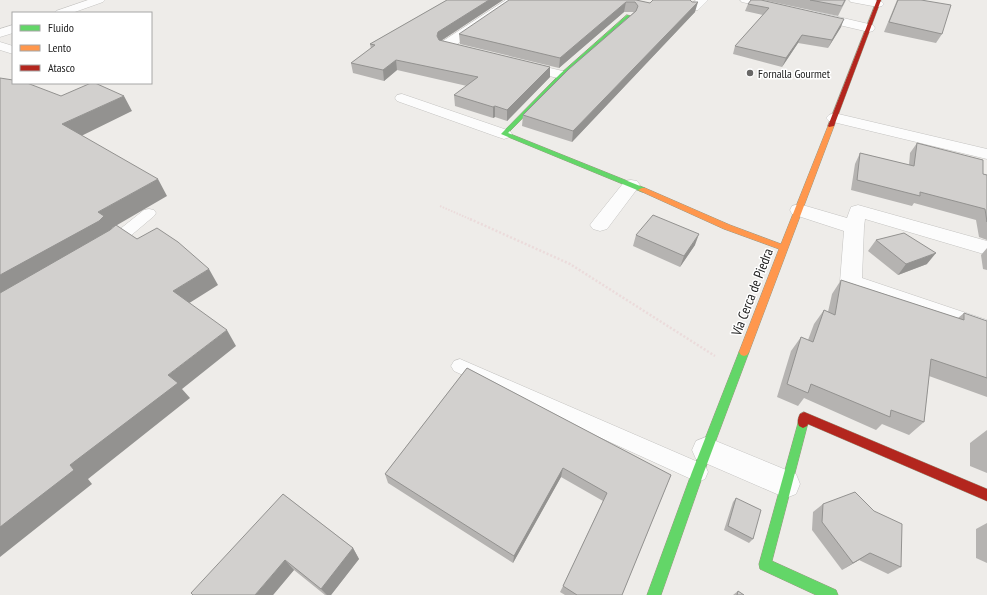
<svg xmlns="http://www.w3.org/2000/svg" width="987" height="595" font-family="'PT Sans Narrow',sans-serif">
<rect width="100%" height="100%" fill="#eeece9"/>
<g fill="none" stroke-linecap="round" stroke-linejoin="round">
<defs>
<path id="lane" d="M149 209 154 210 156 213 154 216 115 249 110 250 105 249 103 245 105 241 144 210Z
M460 359 705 465 708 472 705 479 698 482 691 479 454 371 451 366 454 361Z"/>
<path id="street" d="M88 0H105L103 2 72 13H54L56 11Z
M506 0H520L450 49H440L439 46 440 43Z
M696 0H708L698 10H690L688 8Z
M740 0H760L784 6 786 8 784 10 780 11 742 2Z
M849 0H875L882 2 884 4 882 6 878 7 851 2Z
M813 11 873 25 875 28 873 31 869 32 809 18 807 15 809 12Z
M13 25V33L0 37V29Z
M0 42 13 46V54L0 50Z
M520 61 567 72 569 75 567 78 562 79 515 68 513 65 515 62Z
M402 94 510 131 512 134 510 137 504 139 498 137 397 101 395 98 397 95Z
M834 113 987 149V159L829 121 826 118 829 115Z
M631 180 637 181 640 185 607 229 600 231 593 229 590 225 593 221 625 181Z
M799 204 847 218 851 207 858 205 987 241V255L865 219 864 227 862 278 987 320V338L843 287 840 282 844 231 792 214 790 210 792 206Z
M706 437 796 474 800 484 796 494 786 498 696 459 692 450 696 441Z"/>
<path id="fast" d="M627 15 631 16 564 76 508 133 645 188V192H642L501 134 560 74Z
M744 348 747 349 749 352 704 472 661 595H647L692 472 739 352 741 349Z
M803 418 807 420 808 423 772 561 836 590 838 595H816L760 569 759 564 798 423 799 420Z"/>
<path id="slow" d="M831 124 834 126 749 352 747 355 744 356 741 355 739 352 779 249 724 229 638 190 642 188H645L730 225 781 244 828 126Z"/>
<path id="jam" d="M877 0H881L834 126 829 127 828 126Z
M804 412 987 489V501L808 424 807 426 803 428 799 426C797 422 798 418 800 414Z"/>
</defs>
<use href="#lane" stroke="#c4c3c1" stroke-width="1"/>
<use href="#street" stroke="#c4c3c1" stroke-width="1"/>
<use href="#fast" stroke="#999781" stroke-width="1"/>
<use href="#slow" stroke="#999781" stroke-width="1"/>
<use href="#jam" stroke="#999781" stroke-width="1"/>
<path stroke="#ebdbdb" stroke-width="2" stroke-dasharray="1.5 1.5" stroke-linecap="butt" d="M440 206 472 220"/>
<path stroke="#ebdbdb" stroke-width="2.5" stroke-dasharray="2 2" stroke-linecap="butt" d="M470 219 570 264 715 356"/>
<use href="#lane" fill="#fcfcfc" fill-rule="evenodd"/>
<use href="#street" fill="#fcfcfc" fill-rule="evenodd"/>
<use href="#fast" fill="#63d668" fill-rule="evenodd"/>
<use href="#slow" fill="#ff974d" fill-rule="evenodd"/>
<use href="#jam" fill="#b3261e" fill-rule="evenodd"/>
</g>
<path fill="#b5b3b1" d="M447 0H503L441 41 550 67V77L507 121 495 117 493 118 455 106 454 95 467 86 397 70 384 81 353 73 351 63 371 49 370 44Z
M636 0 650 3 653 0H690L695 12 572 142 522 126 523 115 634 12H624L559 68 460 44 459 34Z
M751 0 841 27 828 48 798 43 782 67 733 54 735 46 763 15 745 11 748 4Z
M763 0H846L838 16Z
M897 0H921L942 34 936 43 884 32 895 5Z
M917 143 983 174 987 175V240L979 237 976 220 914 203 912 206 851 190 855 164 860 153 909 165 910 153Z
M636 235 695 245 680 267 633 246Z
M876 240 927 264 898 275 868 251Z
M987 248V270L983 269 981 255Z
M841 280 958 318 964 313 987 321V397L929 376 924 422 909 435 882 424 876 430 804 398 798 406 777 397 791 351 801 337 808 340 814 324 824 310 828 312 832 294Z
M467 368 671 475 622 595H565L560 592 563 586 603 501 561 477 513 563 388 483 385 474Z
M987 430V473L970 466V443Z
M283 494 353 548 359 559 331 595H325L294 570 273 595Z
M736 498 753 539 749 543 724 530 733 502Z
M823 504 901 567 888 574 859 560 842 570 812 530 813 512Z
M987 523V563L976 558V529Z
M738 591 744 595H733Z"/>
<path fill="#939290" d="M489 0H503L439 42 437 36 438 32Z
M626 2 624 12 559 68 560 58Z
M698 2 695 12 572 142 573 131Z
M844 19 841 27 828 48 832 40Z
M802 35 798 43 782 67 786 58Z
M396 60 397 70 384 81 383 70Z
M550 67V77L507 121V110Z
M124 96 132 111 73 140 62 124Z
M495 106V117L493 118V107Z
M158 179 167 196 112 228 115 233 0 300V275L98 212Z
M699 234 695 245 680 267 684 256Z
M936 253 927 264 898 275 906 264Z
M209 269 218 285 183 307 173 291Z
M227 330 236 346 182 389 190 398 88 479 92 484 0 557V527L70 465 168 375Z
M563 468 561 477 513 563 514 556Z
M353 548 359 559 331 595H327L321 589Z
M870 553 859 560 842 570 853 563Z
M285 560 294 570 273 595H255Z"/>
<path fill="#d2d0ce" stroke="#939290" d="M447 0H489L438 32 437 36 439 40 550 67 507 110 495 106 493 107 454 95 478 77 396 60 383 70 351 63 375 45 370 44Z
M509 0H636L650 3 653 0H690L692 2H698L573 131 523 115 569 69 636 11 638 6 635 2H626L560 58 459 34Z
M751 0H761L844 19 832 40 802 35 786 58 735 46 769 8 748 4Z
M810 0H845L842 6Z
M898 0H921L951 5 942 34 889 22Z
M0 78 13 80V83H27L61 96 91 83H95L124 96 62 124 158 179 98 212 104 216 99 221 0 275Z
M917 143 983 160V174L987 175V222L985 209 920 192V196L857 180 860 153 914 166Z
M653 215 699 234 684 256 636 235Z
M116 225 137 239 157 228 178 242 209 269 173 291 227 330 168 375 178 383 70 465 74 470 0 527V293L110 230Z
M904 233 936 253 906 264 876 240Z
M841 280 964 320V313L987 321V378L931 359 924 422 891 410 890 417 811 384 808 393 787 384 801 337 813 342 824 310 835 315Z
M467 368 671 475 622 595H577L563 586 607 493 563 468 514 556 385 474Z
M855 492 874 511 902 524 901 567 870 553 853 563 822 522 823 504Z
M283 494 353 548 321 589 285 560 255 595H193L191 593Z
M736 498 761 510 753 539 728 526Z
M738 591 744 595H737Z"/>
<circle fill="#686766" stroke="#fff" stroke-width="1.5" cx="750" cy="73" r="4"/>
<g text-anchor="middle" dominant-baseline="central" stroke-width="3" stroke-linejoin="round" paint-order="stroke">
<g font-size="12" fill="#202020" stroke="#fff" text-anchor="start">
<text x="758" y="73">Fornalla Gourmet</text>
</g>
<g font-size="14" fill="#202020" stroke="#fff">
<text transform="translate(752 292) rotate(-69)">Vía Cerca de Piedra</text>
</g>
</g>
<rect x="12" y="12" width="140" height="72" fill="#ffffff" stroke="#a6a6a6"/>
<rect x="20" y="25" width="20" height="6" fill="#63d668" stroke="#a6a6a6"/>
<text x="48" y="32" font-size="12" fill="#202020">Fluido</text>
<rect x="20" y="45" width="20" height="6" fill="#ff974d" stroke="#a6a6a6"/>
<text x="48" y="52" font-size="12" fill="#202020">Lento</text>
<rect x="20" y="65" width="20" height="6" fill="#b3261e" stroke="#a6a6a6"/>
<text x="48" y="72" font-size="12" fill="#202020">Atasco</text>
</svg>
